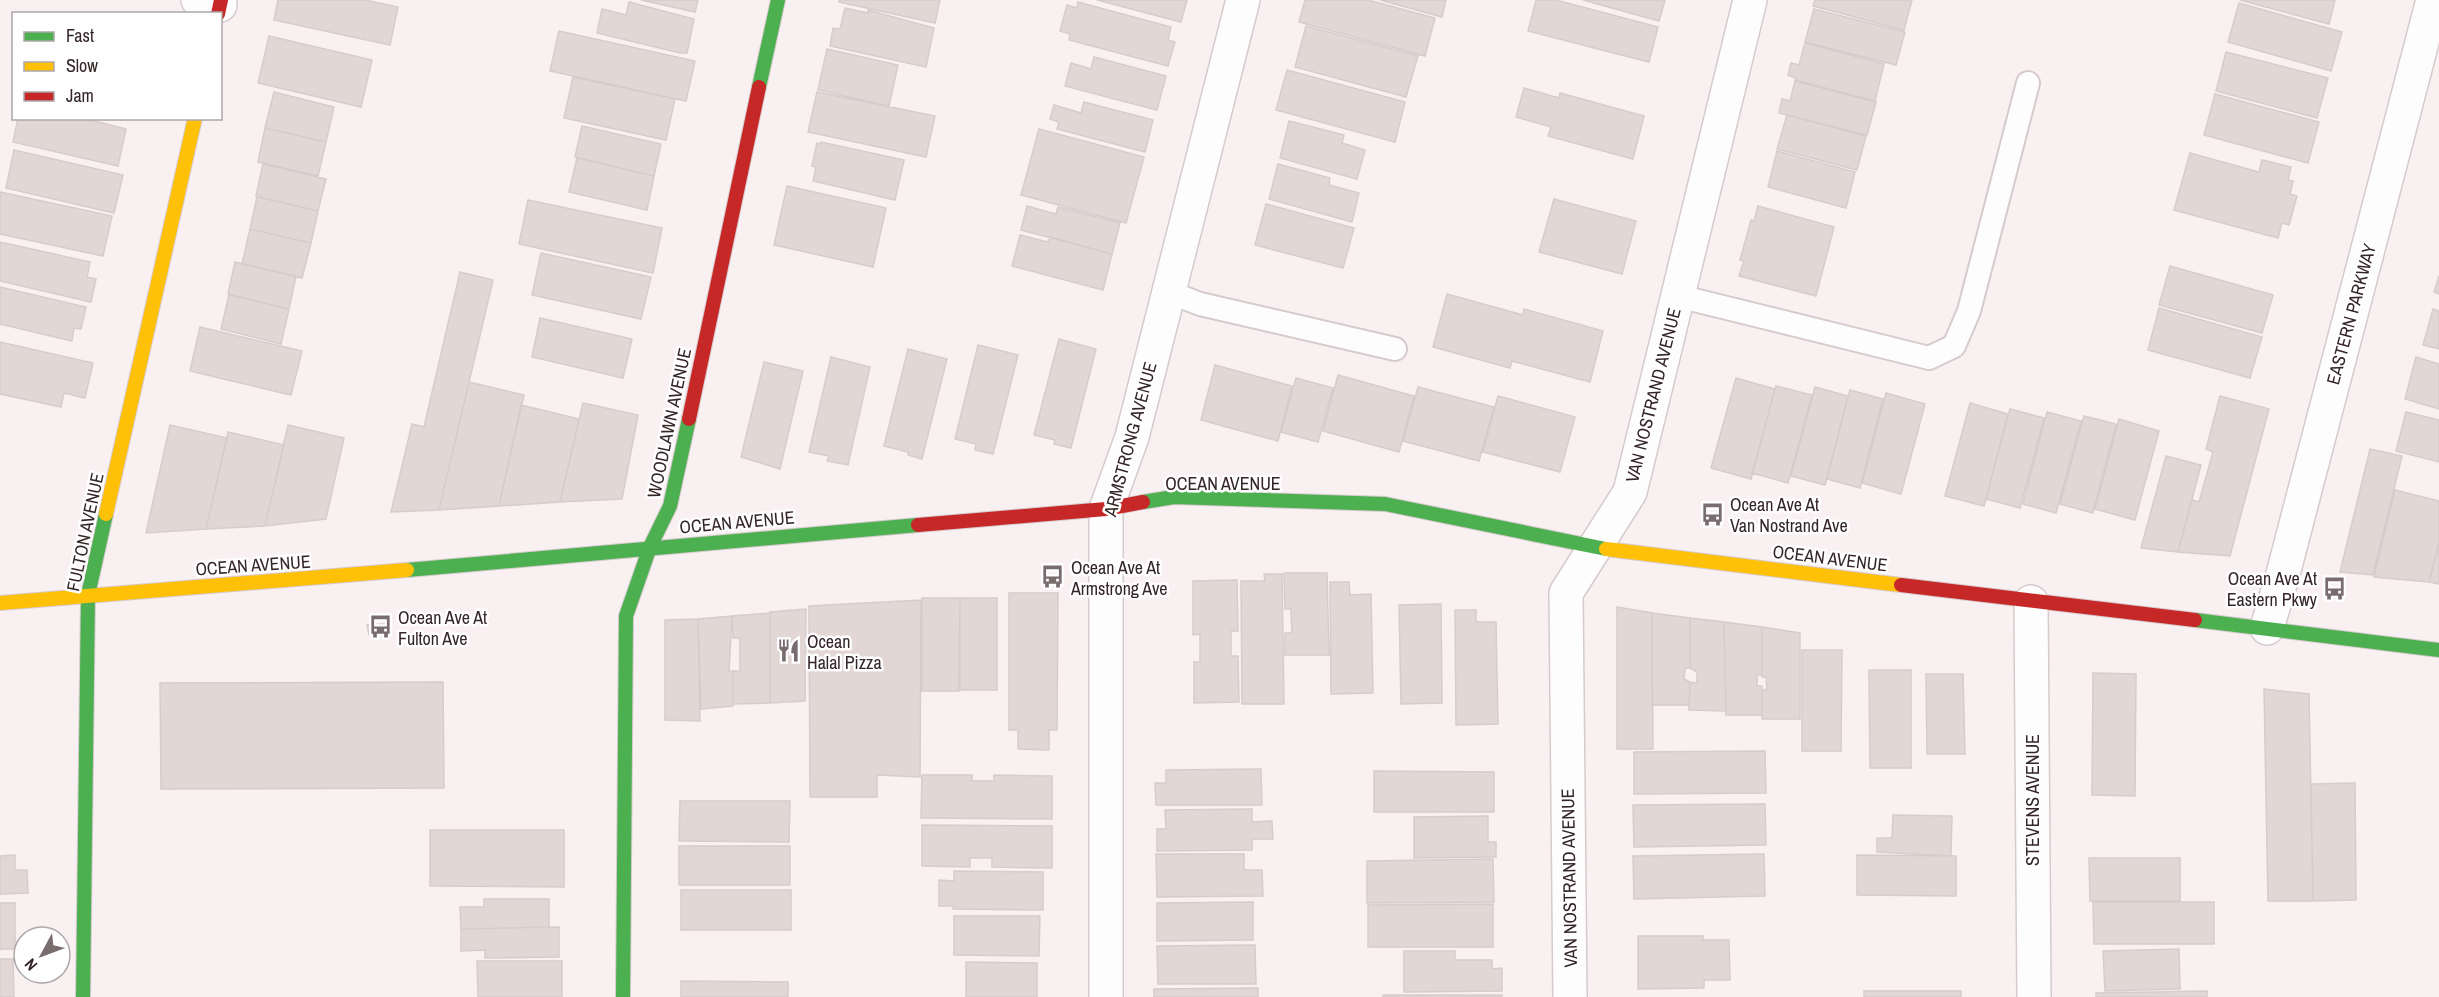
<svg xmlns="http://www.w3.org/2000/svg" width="2439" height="997" font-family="'Archivo Narrow',sans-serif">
<rect width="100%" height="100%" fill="#f9f0f2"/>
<path fill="#e3d7d6" stroke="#d7cccc" stroke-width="1.5" d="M278 0H365L398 7 390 45 274 20Z
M641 0H698L695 12Z
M840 0H940L935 23 839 2Z
M1097 0H1187L1181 22Z
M1305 0H1368L1435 18 1425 56 1299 22Z
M1380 0H1446L1442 17Z
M1536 0H1556L1658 27 1649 62 1528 31Z
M1583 0H1665L1659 21Z
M1815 0H1912L1904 30 1813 6Z
M2240 0H2335L2329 24Z
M629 2 694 19 687 53H680L597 33 602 9 626 15Z
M1078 2 1171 27 1168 40 1175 42 1168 66 1069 40 1070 34 1060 31 1067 5 1077 8Z
M2239 3 2342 32 2331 71 2228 42Z
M845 8 868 13V10L934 28 926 67 830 46 833 28 840 29Z
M1814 9 1905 32 1896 65 1805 42Z
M1306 26 1418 56 1406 97 1295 67Z
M559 31 695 61 686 101 550 71Z
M269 36 372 60 361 107 258 83Z
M1805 43 1884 64 1875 101 1795 80 1796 78 1788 75 1791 63 1799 65Z
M827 49 898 65 889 106 818 90Z
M2226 52 2328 78 2317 118 2216 91Z
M1094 57 1166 76 1157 110 1065 86 1071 63 1091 69Z
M1287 70 1405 102 1395 142 1276 110Z
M573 77 675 99 666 140 564 118Z
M1795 81 1876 102 1867 135 1779 113 1782 99 1790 101Z
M1524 88 1559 98 1560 93 1644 116 1633 159 1548 136 1551 127 1516 117Z
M274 92 334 107 326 142 265 128Z
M817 92 935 116 926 157 808 132Z
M2215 94 2319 122 2308 163 2204 135Z
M1084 102 1153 120 1145 152 1057 129 1059 122 1050 119 1054 105 1081 113Z
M1787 115 1866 136 1857 170 1777 149Z
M18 118H83L126 129 118 166 13 142Z
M1289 121 1344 135 1342 143 1365 150 1357 179 1280 158Z
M582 126 661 144 654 176 575 157Z
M265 128 326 142 318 176 258 162Z
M1039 129 1144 157 1126 223 1021 195Z
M821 142 904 160 895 200 813 181 816 167 812 166 817 143 821 144Z
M14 150 123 175 114 213 6 188Z
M1777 151 1855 172 1846 208 1768 187Z
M2190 153 2259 172 2262 160 2291 167 2288 180 2293 181 2290 194 2297 196 2289 225 2282 223 2278 238 2174 210Z
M577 158 654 176 647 210 569 192Z
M263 164 326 179 318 211 256 196Z
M1278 164 1330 178 1329 185 1359 193 1352 222 1269 199Z
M787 186 886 208 873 267 774 245Z
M0 192 112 216 103 256 0 234Z
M257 197 318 211 311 243 250 229Z
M1554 199 1636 221 1622 274 1539 252Z
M528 200 662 228 653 273 519 244Z
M1266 204 1354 228 1343 268 1255 245Z
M1027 206 1056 214 1058 207 1120 223 1112 254 1021 230Z
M1758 206 1834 227 1816 296 1739 276 1744 261 1740 260 1751 220 1754 221Z
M250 229 311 243 302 278 242 264Z
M1020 235 1048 242 1050 237 1112 254 1103 290 1012 266Z
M0 242 90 262 87 277 96 279 91 302 0 281Z
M541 253 651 277 641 319 532 295Z
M235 262 296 276 289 309 228 294Z
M2170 266 2273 295 2262 333 2159 305Z
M460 272 493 280 439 510 391 512 412 424 424 427Z
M2439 276V294L2434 292Z
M0 287 86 307 81 329 74 328 72 341 0 324Z
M1447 294 1523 315 1524 309 1603 331 1590 382 1512 361 1510 368 1433 347Z
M229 295 289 309 281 344 221 329Z
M2159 308 2262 337 2250 378 2148 350Z
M2433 309 2439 311V349L2423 345Z
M540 318 632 339 623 378 532 357Z
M200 327 302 351 291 395 190 371Z
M1059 339 1096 349 1071 448 1054 444 1055 440 1034 435Z
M0 342 93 363 85 398 64 393 61 407 0 394Z
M978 345 1018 355 993 454 975 450 976 444 955 439Z
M908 349 947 359 922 459 908 455V452L884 446Z
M831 357 870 367 848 465 827 461 829 456 809 452Z
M2416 357 2439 364V409L2405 399Z
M764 362 803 371 780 469 741 457Z
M1215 365 1292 386 1278 441 1201 420Z
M1338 375 1414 396 1399 452 1323 431Z
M1296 378 1333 388 1318 442 1281 432Z
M1736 378 1775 389 1751 479 1711 468Z
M469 382 524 395 499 506 439 510Z
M1776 386 1812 395 1788 483 1752 473Z
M1418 387 1494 407 1479 461 1403 441Z
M1815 387 1848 396 1825 485 1791 476Z
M1850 390 1883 399 1860 488 1827 479Z
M1886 393 1925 404 1901 494 1862 483Z
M1498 396 1575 417 1560 472 1483 452Z
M2220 396 2269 409 2230 556 2178 552 2192 500 2199 502 2213 452 2206 449Z
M583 403 638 415 622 499 560 502Z
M1970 403 2008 414 1984 506 1945 496Z
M521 405 579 419 560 502 499 506Z
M2010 409 2044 418 2020 508 1986 499Z
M2047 412 2081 421 2056 513 2023 504Z
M2406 412 2439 420V462L2396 451Z
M2084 416 2116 424 2093 513 2060 504Z
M2119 419 2159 431 2135 520 2095 509Z
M170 425 227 438 206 529 146 533Z
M288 425 344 438 326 519 265 526Z
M228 432 284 445 265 526 206 529Z
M2370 449 2402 456 2373 575 2340 572Z
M2166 456 2201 465 2178 552 2141 548Z
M2395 490 2439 501V542L2429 582 2374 577Z
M2439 544V584L2429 582Z
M1284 573H1327L1329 655H1285V633H1292L1291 609H1285Z
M1264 574H1282L1284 704H1242L1241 581H1265Z
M1237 580 1238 631H1231V656H1238L1239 702 1194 703V662H1200V634L1193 635V581Z
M1330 582H1349L1350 595 1371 594 1373 693 1331 694Z
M1009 593H1058L1057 730H1049V750L1018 749V730H1009Z
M922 598H960L959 691H922Z
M960 598H997V690H960Z
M921 600 920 777 877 775V797H810L809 606Z
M1441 604 1442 703 1401 704 1399 605Z
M1617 607 1652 613 1653 749H1617Z
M806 609 805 701 770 703V612Z
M1455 610H1476V622H1496L1498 724 1456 725Z
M770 613V703L733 704V671H740V638H733L732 616Z
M1652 613 1690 618V668H1685L1684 679 1690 682 1689 705H1652Z
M732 616 729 671H733V706L701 709 698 619Z
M1690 618 1724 622 1726 711 1689 710 1690 682 1697 683V672L1690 668Z
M698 619 700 721 665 720V620Z
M1724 622 1762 627V675H1757V686H1762V715H1726Z
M385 624 386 634 369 635 367 625Z
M1762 627 1800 633V719H1762V690H1767L1766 677H1762Z
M1802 650H1842L1841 751H1802Z
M1869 670H1911V768H1870Z
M2093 673 2136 674 2135 796 2092 795Z
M1926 674H1963L1965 754H1927Z
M443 682 444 788 161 789 160 683Z
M2264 689 2309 694 2313 901H2268Z
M1765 751 1766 793 1634 794V752Z
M1261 769 1262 805H1156L1155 783H1166V770Z
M1374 771 1494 772V812H1374Z
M922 775H972V781H994V775L1052 776V819L921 818Z
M2355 783 2356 900 2313 901 2311 784Z
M680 801H790L789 842 679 841Z
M1765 804 1766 845 1634 847 1633 805Z
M1252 809V822L1272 821 1273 839H1252V850L1157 851V829H1166L1165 810Z
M1893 815 1952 816 1951 856 1877 852V838H1892Z
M1488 816V842H1496V857L1414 858V817Z
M922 825 1052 826V868L992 867V858H970V867L922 866Z
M430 830H564V887L430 886Z
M679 846H790V885H679Z
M1156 854H1244V870H1262L1263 896 1157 897Z
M1764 854 1765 896 1634 899 1633 856Z
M15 855V870H27L28 893 0 894V856Z
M1857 855 1956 856V896L1857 895Z
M2089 858H2180V901H2090Z
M1493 859 1494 902 1367 903V861Z
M954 871 1043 872V910L953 909 954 906H939V880L954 881Z
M681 890H791V930H681Z
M484 899H549V927L461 929 460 907H484Z
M1253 902V940L1157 941V903Z
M2093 902H2214V944H2094Z
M0 903H15V949H0Z
M1493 904V947H1368V905Z
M954 916H1040L1039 956 954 955Z
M559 927V957L485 958V950L461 951V929Z
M1638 936H1703V940H1729L1730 980H1704V988L1638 989Z
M1255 945 1256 984H1158L1157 946Z
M2179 949 2180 989 2105 991 2103 951Z
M1404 951H1455V960H1492V969L1502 968V991L1404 992Z
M0 959H13L14 997H0Z
M477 961H562V997H478Z
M966 962 1037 963V997H966Z
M681 981 788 982V997H681Z
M1258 988V997H1154V989Z
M1864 991H1961V997H1864Z
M2207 991V997H2096V993Z
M1383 995H1502V997H1383Z"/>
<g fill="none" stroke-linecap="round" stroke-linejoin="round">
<defs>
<path id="lane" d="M1169 292 1200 304 1395 349
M1678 296 1929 358 1954 346 1969 311 2028 83"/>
<path id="street" d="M198 0 220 5
M2031 602 2034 997
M2267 628 2283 574 2433 0
M1106 997V509L1132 437 1243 0
M1570 997 1566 593 1630 492 1750 0"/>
<path id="fast" d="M759 87 778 0
M1143 502 1174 497 1385 504 1606 549
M407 570 918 525
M2195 620 2439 650
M83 997 88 595 106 514
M623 997 626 616 650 547 670 506 689 419"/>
<path id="slow" d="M106 514 195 118
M1606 549 1901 585
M0 603 407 570"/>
<path id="jam" d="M218 14 221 0
M689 419 759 87
M918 525 1106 509 1143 502
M1901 585 2195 620"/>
</defs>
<use href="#lane" stroke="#d6cacc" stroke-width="26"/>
<use href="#street" stroke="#d6cacc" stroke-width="36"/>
<use href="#fast" stroke="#d6cacc" stroke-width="16"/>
<use href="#slow" stroke="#d6cacc" stroke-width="16"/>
<use href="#jam" stroke="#d6cacc" stroke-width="16"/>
<use href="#lane" stroke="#fefdfd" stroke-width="22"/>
<use href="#street" stroke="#fefdfd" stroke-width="33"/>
<use href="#fast" stroke="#4caf50" stroke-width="14"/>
<use href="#slow" stroke="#ffc107" stroke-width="14"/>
<use href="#jam" stroke="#c62828" stroke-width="14"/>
</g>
<defs>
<symbol id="bus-bare" viewBox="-9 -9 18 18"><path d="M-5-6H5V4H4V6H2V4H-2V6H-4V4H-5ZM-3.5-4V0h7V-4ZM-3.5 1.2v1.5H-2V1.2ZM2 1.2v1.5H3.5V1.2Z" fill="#796c6e" stroke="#fefefe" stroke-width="2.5" paint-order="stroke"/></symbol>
<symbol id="restaurant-bare" viewBox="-9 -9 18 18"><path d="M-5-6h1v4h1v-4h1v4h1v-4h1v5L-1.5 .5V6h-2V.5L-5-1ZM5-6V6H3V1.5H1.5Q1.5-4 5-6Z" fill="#796c6e" stroke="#fefefe" stroke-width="2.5" paint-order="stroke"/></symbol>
</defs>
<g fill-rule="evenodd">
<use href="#bus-bare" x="1696" y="498" width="33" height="33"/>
<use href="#bus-bare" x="1036" y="560" width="33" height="33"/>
<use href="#bus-bare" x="2318" y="572" width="33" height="33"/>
<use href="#bus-bare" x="364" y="610" width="33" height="33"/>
<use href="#restaurant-bare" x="772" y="634" width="33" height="33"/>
</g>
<g text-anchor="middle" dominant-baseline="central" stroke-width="5" stroke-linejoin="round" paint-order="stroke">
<g font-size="18" fill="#342527" stroke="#fefefe">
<text transform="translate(2351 314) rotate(-75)">EASTERN PARKWAY</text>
<text transform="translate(1653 395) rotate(-76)">VAN NOSTRAND AVENUE</text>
<text transform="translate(669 423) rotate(-78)">WOODLAWN AVENUE</text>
<text transform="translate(1130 439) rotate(-75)">ARMSTRONG AVENUE</text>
<text x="1223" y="483">OCEAN AVENUE</text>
<text transform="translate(737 522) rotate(-5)">OCEAN AVENUE</text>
<text transform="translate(85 532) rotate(-78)">FULTON AVENUE</text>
<text transform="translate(1830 558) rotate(7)">OCEAN AVENUE</text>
<text transform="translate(253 565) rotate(-4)">OCEAN AVENUE</text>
<text transform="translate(2032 800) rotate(-90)">STEVENS AVENUE</text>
<text transform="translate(1569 878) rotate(-91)">VAN NOSTRAND AVENUE</text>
</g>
<g font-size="18" fill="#342527" stroke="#fefefe" text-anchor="start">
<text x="1730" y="504">Ocean Ave At<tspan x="1730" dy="21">Van Nostrand Ave</tspan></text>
<text x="1071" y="567">Ocean Ave At<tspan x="1071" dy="21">Armstrong Ave</tspan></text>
<text x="2317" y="578" text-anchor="end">Ocean Ave At<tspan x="2317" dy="21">Eastern Pkwy</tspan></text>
<text x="398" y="617">Ocean Ave At<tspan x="398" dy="21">Fulton Ave</tspan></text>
<text x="807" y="641">Ocean<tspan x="807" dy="21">Halal Pizza</tspan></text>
</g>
</g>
<rect x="12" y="12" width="210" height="108" fill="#fefefe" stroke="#ada7a8" stroke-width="1.5"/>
<rect x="24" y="32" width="30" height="9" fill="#4caf50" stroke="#ada7a8" stroke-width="1.5"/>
<text x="66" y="42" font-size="18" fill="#342527">Fast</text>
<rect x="24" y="62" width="30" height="9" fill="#ffc107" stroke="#ada7a8" stroke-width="1.5"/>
<text x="66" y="72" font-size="18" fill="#342527">Slow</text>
<rect x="24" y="92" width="30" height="9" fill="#c62828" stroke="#ada7a8" stroke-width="1.5"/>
<text x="66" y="102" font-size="18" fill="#342527">Jam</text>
<g transform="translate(42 955) rotate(229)"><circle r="28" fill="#fefefe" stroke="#ada7a8" stroke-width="1.5"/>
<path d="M0-4.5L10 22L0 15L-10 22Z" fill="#796c6e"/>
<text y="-9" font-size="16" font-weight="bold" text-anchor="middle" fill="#342527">N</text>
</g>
</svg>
